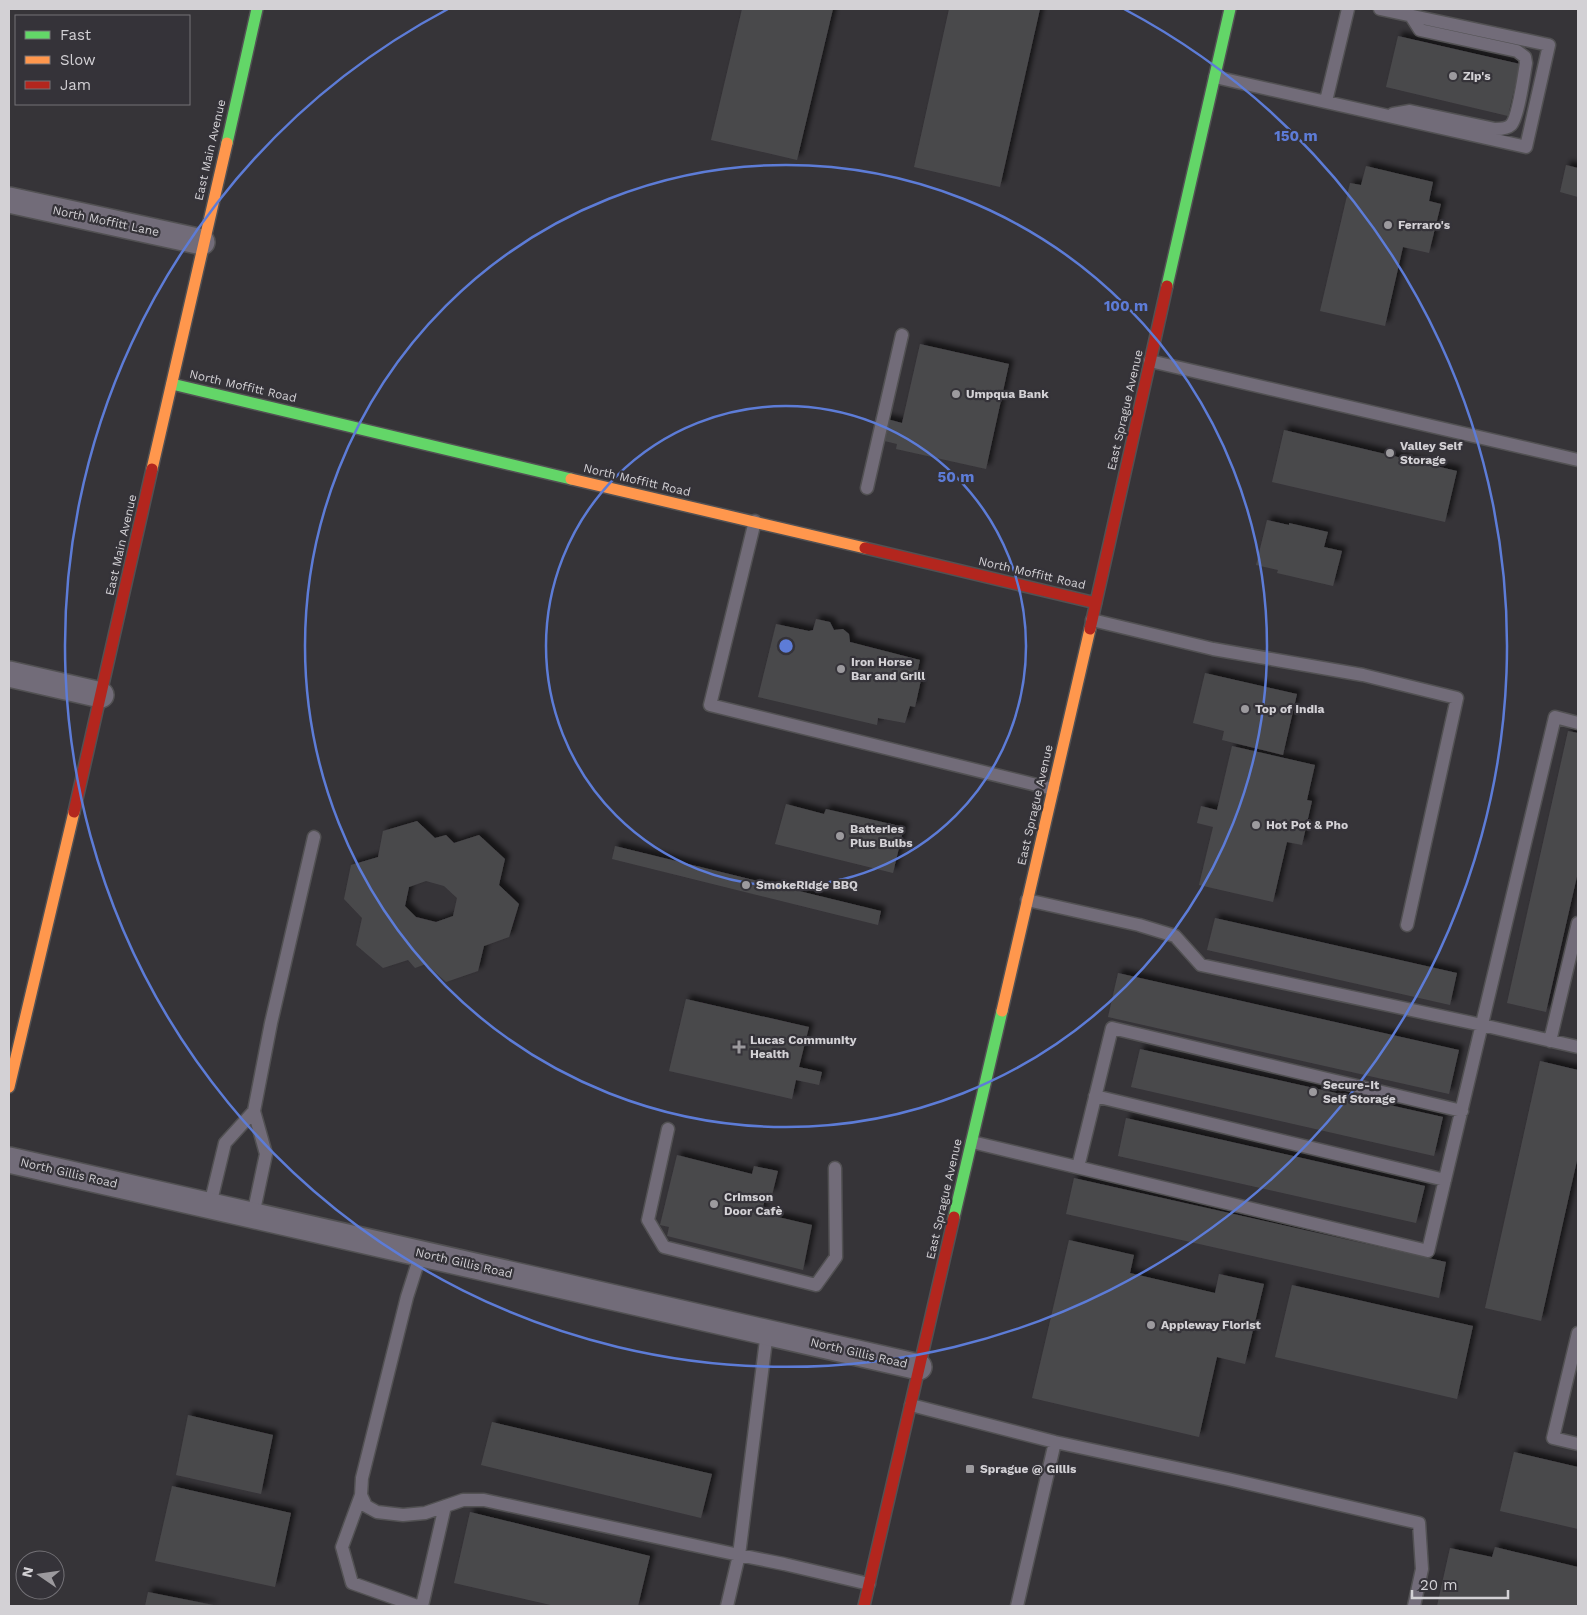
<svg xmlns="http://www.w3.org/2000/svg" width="1587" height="1615" font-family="'Work Sans',sans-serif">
<defs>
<filter id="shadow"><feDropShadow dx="4.5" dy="-4.5" stdDeviation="2.5" flood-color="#0009"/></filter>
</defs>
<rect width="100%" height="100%" fill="#363438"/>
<path fill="#4a494c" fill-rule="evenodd" filter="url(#shadow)" d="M742 9H833L797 160 711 140Z
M949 9H1040L1000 187 914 167Z
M1398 36 1520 64 1508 116 1386 87Z
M1566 165 1578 168V197L1560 192Z
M1366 166 1433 182 1429 201 1441 204 1429 253 1403 247 1385 326 1320 311 1350 183 1361 185Z
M920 344 1009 364 986 469 896 449 897 444 872 438 876 416 902 423Z
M1284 430 1457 471 1445 522 1272 482Z
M1267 520 1289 525V523L1328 532 1324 547 1342 551 1333 586 1277 573 1278 570 1256 565Z
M816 619 830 622 834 630 843 629 849 634 850 642 920 660 916 678 921 680 915 707 910 706 905 723 878 718 877 725 758 697 776 624 809 631 813 630Z
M1205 673 1297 694 1283 755 1222 740 1224 731 1193 723Z
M1568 731 1578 733V872L1546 1012 1507 1003Z
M1232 746 1315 765 1307 800 1312 801 1302 845 1287 842 1273 902 1199 885 1213 827 1197 823 1201 806 1217 810Z
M786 804 824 814 826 809 904 827 893 873 775 844Z
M417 821 435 838 446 835 454 843 479 835 505 859 499 885 519 904 509 937 484 946 478 971 446 982 426 964 415 968 408 960 383 968 356 945 362 918 344 899 351 865 378 857 383 831ZM426 881 444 886 457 898 453 916 436 922 416 917 405 906 409 887Z
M615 846 881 911 878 925 612 859Z
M1215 918 1457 973 1450 1005 1207 950Z
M1118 973 1459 1050 1449 1094 1108 1017Z
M686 999 809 1027 799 1067 822 1072 819 1085 796 1080 792 1099 669 1071Z
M1140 1049 1443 1117 1434 1156 1131 1087Z
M1540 1061 1578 1070V1156L1541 1321 1485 1308Z
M1126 1118 1425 1186 1416 1223 1118 1156Z
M677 1155 752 1174 754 1166 778 1171 772 1195 767 1193 761 1213 812 1225 803 1270 667 1236 669 1227 660 1225Z
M1074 1178 1446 1262 1439 1298 1066 1214Z
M1069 1240 1134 1255 1130 1273 1215 1293 1219 1274 1264 1284 1245 1364 1217 1357 1199 1437 1032 1398Z
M1292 1285 1473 1326 1457 1399 1275 1357Z
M188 1415 273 1435 261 1494 176 1475Z
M492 1422 712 1474 701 1518 481 1465Z
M1514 1452 1578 1467V1529L1500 1511Z
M172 1486 291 1513 275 1587 155 1561Z
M470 1512 650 1556 638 1606H555L454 1583Z
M1495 1547 1578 1567V1606H1437L1450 1548 1492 1557Z
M148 1592 213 1605V1606H145Z"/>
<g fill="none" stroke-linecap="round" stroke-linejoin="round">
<defs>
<path id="lane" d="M1215 77 1526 147 1549 45 1380 9
M1326 101 1348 9
M1393 114 1410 111 1495 129C1500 129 1507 129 1511 125 1518 118 1524 75 1526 63L1525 57 1517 51 1420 30 1411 16
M1150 361 1578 460
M867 488 902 335
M755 521 710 705 1053 789
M1092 620 1213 649 1363 675 1457 698 1407 925
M1027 900 1139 925 1175 936 1201 965 1482 1025 1578 1047
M1550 1041 1578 923
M1095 1096 1445 1180
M254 1111 271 1023 314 837
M668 1129 648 1220 664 1247 816 1285 836 1257 835 1168
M972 1142 1428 1251 1555 717 1578 723
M1078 1167 1112 1028 1462 1111
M210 1205 225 1143 254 1111 266 1154 253 1215
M421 1253 407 1297 362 1478 361 1495 366 1506 377 1512 403 1515 425 1513 463 1500H484L739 1555 767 1332
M1578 1333 1553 1438 1578 1444
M911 1405 1055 1442 1228 1479 1419 1523 1422 1569 1414 1606
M361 1495 342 1547 352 1583 417 1606
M422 1606 445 1506
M727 1606 739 1555 784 1564 869 1584
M1017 1606 1055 1442"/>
<path id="street" d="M9 200 202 242
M9 674 101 695
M9 1160 919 1367"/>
<path id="fast" d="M227 143 257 9
M1167 286 1230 9
M172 384 571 479
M954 1217 1002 1011"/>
<path id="slow" d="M152 469 227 143
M571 479 865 548
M1002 1011 1090 629
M9 1087 74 812"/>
<path id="jam" d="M865 548 1096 603
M1090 629 1167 286
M74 812 152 469
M864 1606 954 1217"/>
</defs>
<use href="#lane" stroke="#525153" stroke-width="15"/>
<use href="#street" stroke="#525153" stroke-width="28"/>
<use href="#fast" stroke="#525153" stroke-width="14"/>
<use href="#slow" stroke="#525153" stroke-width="14"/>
<use href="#jam" stroke="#525153" stroke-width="14"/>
<use href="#lane" stroke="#726c79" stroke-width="12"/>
<use href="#street" stroke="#726c79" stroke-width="25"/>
<use href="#fast" stroke="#63d668" stroke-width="11"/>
<use href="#slow" stroke="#ff974d" stroke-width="11"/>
<use href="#jam" stroke="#b3261e" stroke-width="11"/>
</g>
<g fill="none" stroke="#5d7cd7" stroke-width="2.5">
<circle cx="786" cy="646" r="240"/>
<circle cx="786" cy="646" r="481"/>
<path d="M1124 9A721 721 0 1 1 448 9"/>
</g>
<g fill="#9c9a9e" stroke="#353339" stroke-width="2">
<circle cx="1453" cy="76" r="5"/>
<circle cx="1388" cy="225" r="5"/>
<circle cx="956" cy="394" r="5"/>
<circle cx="1390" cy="453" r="5"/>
<circle cx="841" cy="669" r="5"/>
<circle cx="1245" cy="709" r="5"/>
<circle cx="1256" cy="825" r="5"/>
<circle cx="840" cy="836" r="5"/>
<circle cx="746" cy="885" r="5"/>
<path d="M736.5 1039.5h5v5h5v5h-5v5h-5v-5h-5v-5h5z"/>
<circle cx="1313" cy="1092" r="5"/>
<circle cx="714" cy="1204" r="5"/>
<circle cx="1151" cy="1325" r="5"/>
<rect x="965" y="1464" width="10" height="10" rx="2.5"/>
</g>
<g text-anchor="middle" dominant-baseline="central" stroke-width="4.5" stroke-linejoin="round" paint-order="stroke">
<g font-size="12" font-weight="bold" fill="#d3d1d5" stroke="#353339" text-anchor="start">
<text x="1463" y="76">Zip's</text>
<text x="1398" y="225">Ferraro's</text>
<text x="966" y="394">Umpqua Bank</text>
<text x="1400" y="446">Valley Self<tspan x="1400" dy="14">Storage</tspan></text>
<text x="851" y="662">Iron Horse<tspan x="851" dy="14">Bar and Grill</tspan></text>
<text x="1255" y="709">Top of India</text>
<text x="1266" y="825">Hot Pot &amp; Pho</text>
<text x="850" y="829">Batteries<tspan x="850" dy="14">Plus Bulbs</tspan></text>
<text x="756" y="885">SmokeRidge BBQ</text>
<text x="750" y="1040">Lucas Community<tspan x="750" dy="14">Health</tspan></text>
<text x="1323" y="1085">Secure-It<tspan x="1323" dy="14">Self Storage</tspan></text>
<text x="724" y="1197">Crimson<tspan x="724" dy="14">Door Cafè</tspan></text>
<text x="1161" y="1325">Appleway Florist</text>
<text x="980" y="1469">Sprague @ Gillis</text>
</g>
<g font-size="12" fill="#d3d1d5" stroke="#353339">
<text transform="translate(210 150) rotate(-77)">East Main Avenue</text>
<text transform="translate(106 221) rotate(12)">North Moffitt Lane</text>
<text transform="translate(243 386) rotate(13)">North Moffitt Road</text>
<text transform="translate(1125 410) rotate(-77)">East Sprague Avenue</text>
<text transform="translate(637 480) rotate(13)">North Moffitt Road</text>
<text transform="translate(121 545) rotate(-77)">East Main Avenue</text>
<text transform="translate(1032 573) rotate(13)">North Moffitt Road</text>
<text transform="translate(1035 805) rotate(-77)">East Sprague Avenue</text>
<text transform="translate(69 1173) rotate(13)">North Gillis Road</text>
<text transform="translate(944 1199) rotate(-77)">East Sprague Avenue</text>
<text transform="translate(464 1263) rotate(13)">North Gillis Road</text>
<text transform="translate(859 1353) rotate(13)">North Gillis Road</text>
</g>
</g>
<circle cx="786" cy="646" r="8" fill="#5d7cd7" stroke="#353339" stroke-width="2.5"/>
<g font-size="15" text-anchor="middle" font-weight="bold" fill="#5d7cd7" stroke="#353339" stroke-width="4.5" stroke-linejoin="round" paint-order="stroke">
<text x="1296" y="141">150 m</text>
<text x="1126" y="311">100 m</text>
<text x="956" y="482">50 m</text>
</g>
<rect width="1587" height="1615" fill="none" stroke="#d3d1d5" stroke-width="20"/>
<rect x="15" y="15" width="175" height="90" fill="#353339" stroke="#747277"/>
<rect x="25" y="31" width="25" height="8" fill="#63d668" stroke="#747277"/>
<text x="60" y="40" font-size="15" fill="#d3d1d5">Fast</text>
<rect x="25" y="56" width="25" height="8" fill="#ff974d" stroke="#747277"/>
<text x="60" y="65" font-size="15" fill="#d3d1d5">Slow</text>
<rect x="25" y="81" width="25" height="8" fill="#b3261e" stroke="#747277"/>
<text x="60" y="90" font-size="15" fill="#d3d1d5">Jam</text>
<g transform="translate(40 1575) rotate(283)"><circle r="24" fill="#353339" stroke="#747277"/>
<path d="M0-4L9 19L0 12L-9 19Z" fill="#9c9a9e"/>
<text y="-8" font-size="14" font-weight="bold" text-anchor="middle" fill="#d3d1d5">N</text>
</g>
<path d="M1412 1590v8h96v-8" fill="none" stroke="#d3d1d5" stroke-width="2.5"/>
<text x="1420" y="1590" font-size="15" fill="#d3d1d5" stroke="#353339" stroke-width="4" paint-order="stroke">20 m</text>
</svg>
